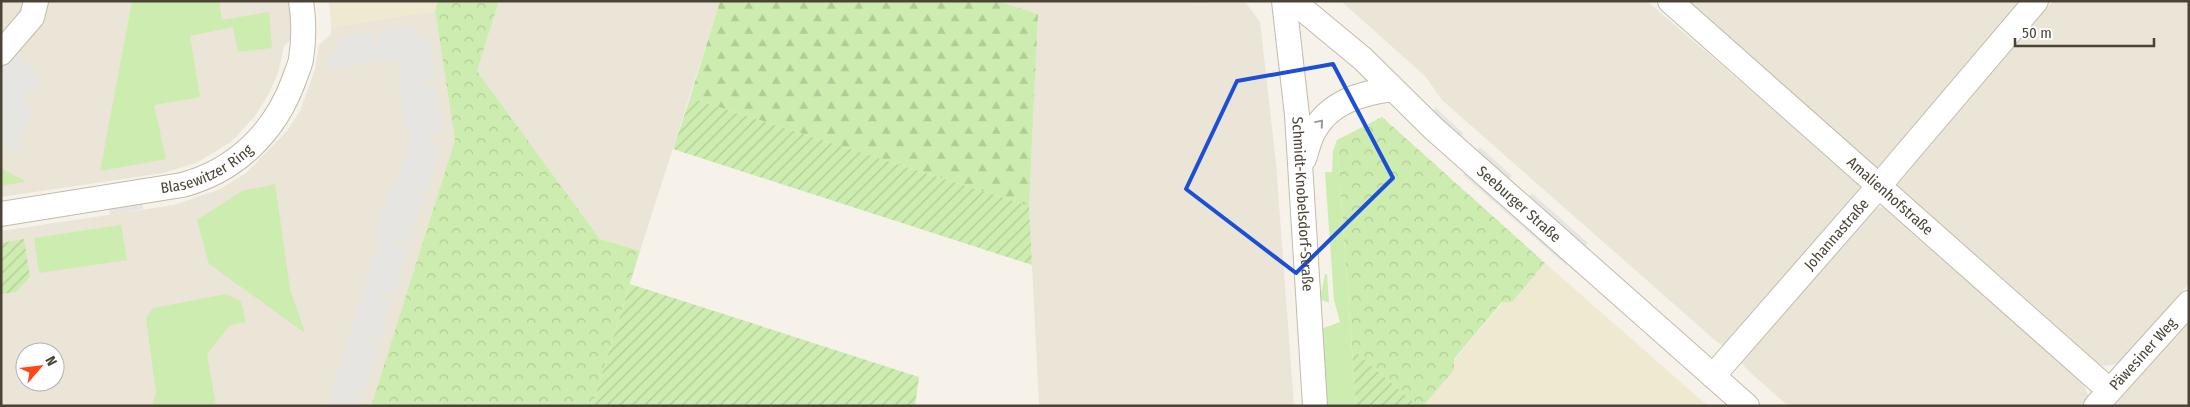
<svg xmlns="http://www.w3.org/2000/svg" width="2190" height="407" font-family="'Fira Sans Condensed',sans-serif">
<defs>
<pattern id="forest-firs" width="22" height="20" patternUnits="userSpaceOnUse" patternTransform="scale(1.25)"><rect width="22" height="20" fill="#cdecaf"/><path d="M5 1l3.5 6h-7zM16 11l3.5 6h-7z" fill="#b2cc97"/></pattern>
<pattern id="park-crowns" width="20" height="18" patternUnits="userSpaceOnUse" patternTransform="scale(1.25)"><rect width="20" height="18" fill="#cdecaf"/><path d="M2 6a3 3 0 1 1 6 0M12 15a3 3 0 1 1 6 0" fill="none" stroke="#b2cc97"/></pattern>
<pattern id="garden-furrows" width="10" height="10" patternUnits="userSpaceOnUse" patternTransform="scale(1.25)"><rect width="10" height="10" fill="#cdecaf"/><path d="M-1 1l2-2M0 10L10 0M9 11l2-2" fill="none" stroke="#b2cc97"/></pattern>
</defs>
<rect width="100%" height="100%" fill="#f6f2e9"/>
<path fill="#eae5d7" fill-rule="evenodd" d="M1 1H290L291 39 284 46 278 73 268 95 255 116 232 141 213 153 196 163 163 173 1 197Z
M499 1H695L702 3V1H720L640 251 600 239 477 71Z
M999 1 1246 3 1260 22 1276 163 1294 406H1039L1029 206 1038 14Z
M1341 1H1647L1861 185 1863 189 1726 347 1717 342 1442 100 1425 76Z
M1684 1H2024L1880 168 1874 169Z
M2053 1H2189V284L2119 362 2112 365 2103 366 2093 363 1897 189V181L1900 175Z
M435 11 455 140 371 406H1V231L174 205 220 189 246 173 287 131 300 111 315 69 319 45 331 34V27ZM25 352H55V382H25Z
M1880 207 1885 208 2082 380 2088 395 2086 402 2082 406H1788L1752 374 1739 361 1875 208Z
M2189 321V406H2114Z"/>
<path fill="#f0e9d2" d="M329 1H438L435 11 331 27Z
M1545 263 1708 406H1423L1454 370V360L1503 302H1512Z"/>
<path fill="#cdecaf" d="M132 1H219L222 20 269 12 272 48 238 52 233 27 190 36 200 97 154 105 166 159 100 171Z
M1337 140 1356 406H1327L1321 329 1340 322 1334 300 1325 172H1332L1333 151Z
M1 168 25 181 24 182 1 186Z
M275 184 290 289 305 333 209 264 197 220 242 191Z
M121 225 127 260 39 273 34 238Z
M1325 274H1327L1329 303 1320 299Z
M226 294 241 301 246 322 230 325 207 354 216 406H152L156 392 146 318 153 308Z"/>
<path fill="url(#forest-firs)" d="M720 1H998L1038 14 1029 206 690 98Z"/>
<path fill="url(#park-crowns)" d="M438 1H499L477 71 600 239 640 251 592 406H371L455 140 435 11Z
M1382 117 1545 263 1512 302H1502L1454 359V370L1423 406H1418L1352 349 1337 140Z"/>
<path fill="url(#garden-furrows)" d="M690 98 1029 206 1032 265 673 149Z
M24 239 30 277 16 292 1 294V243Z
M630 284 919 377 915 406H592Z
M1352 349 1418 406H1356Z"/>
<path fill="#e7e5e1" d="M413 25 415 39 429 37 435 78 421 81 422 86 436 84 444 132 430 134 428 141 441 146 427 192 412 188 411 193 425 197 410 244 396 240 395 245 408 249 394 295 380 292 378 296 392 301 380 340 366 336 365 341 378 346 364 392 350 389 348 393 362 398 359 406H327L379 239 375 237 393 179 398 180 412 137V131L406 132 397 74 402 73V69L397 62 391 59 328 70 329 55 340 51 338 38 372 32 374 45H379L378 31Z
M1 39 12 48 40 79 23 100 33 111 18 152 1 142Z
M1436 108 1464 134 1460 138 1432 112Z
M1480 147 1512 176 1508 180 1476 152Z
M1467 171 1570 262 1567 266 1463 175Z
M1532 193 1588 243 1584 247 1529 197Z
M142 203 143 209 110 215 109 208Z"/>
<g fill="none" stroke-linecap="round" stroke-linejoin="round">
<defs>
<g id="minor">
<path id="s1" d="M1284 1 1297 115 1315 406"/>
<path id="s2" d="M1293 1 1363 59 1434 129 1747 406"/>
<path id="s3" d="M1670 1 2109 390"/>
<path d="M1 53 32 17 36 1"/>
<path d="M1304 159C1307 150 1309 141 1313 133 1328 102 1362 93 1392 89"/>
<path id="s4" d="M1 214 182 185C236 171 275 132 294 80 296 73 300 66 301 59 304 40 304 20 301 1"/>
<path id="s5" d="M1713 376 1878 187 2036 1"/>
<path id="s6" d="M2096 406 2189 303"/>
</g>
</defs>
<use href="#minor" stroke="#c2bbab" stroke-width="26"/>
<use href="#minor" stroke="#fff" stroke-width="24"/>
</g>
<defs><path id="oneway-chevron" d="M-2-3.5L2.5 0L-2 3.5" fill="none" stroke-width="1.6" stroke-linecap="round" stroke-linejoin="round" transform="scale(1.25)"/></defs>
<use stroke="#9b9890" href="#oneway-chevron" transform="translate(1320 123) rotate(-50)"/>
<path fill="none" stroke="#1d4ed8" stroke-width="4" stroke-linejoin="round" d="M1333 64 1393 178 1296 273 1186 189 1237 81Z"/>
<g text-anchor="middle" dominant-baseline="central" stroke-width="4.5" stroke-linejoin="round" paint-order="stroke">
<g font-size="15" fill="#4a4336" stroke="#fff">
<text stroke="none"><textPath href="#s4" startOffset="212">Blasewitzer Ring</textPath></text>
<text stroke="none"><textPath href="#s3" startOffset="294">Amalienhofstraße</textPath></text>
<text stroke="none"><textPath href="#s1" startOffset="204">Schmidt-Knobelsdorf-Straße</textPath></text>
<text stroke="none"><textPath href="#s2" startOffset="304">Seeburger Straße</textPath></text>
<text stroke="none"><textPath href="#s5" startOffset="188">Johannastraße</textPath></text>
<text stroke="none"><textPath href="#s6" startOffset="70">Päwesiner Weg</textPath></text>
</g>
</g>
<rect width="2190" height="407" fill="none" stroke="#4a4336" stroke-width="5"/>
<g transform="translate(40 367) rotate(62)"><circle r="24" fill="#ffffff" stroke="#b7b4af"/>
<path d="M0-4L9 19L0 12L-9 19Z" fill="#ff4617"/>
<text y="-8" font-size="14" font-weight="bold" text-anchor="middle" fill="#4a4336">N</text>
</g>
<path d="M2015 38v8h139v-8" fill="none" stroke="#4a4336" stroke-width="2.5"/>
<text x="2022" y="38" font-size="15" fill="#4a4336" stroke="#ffffff" stroke-width="4" paint-order="stroke">50 m</text>
</svg>
